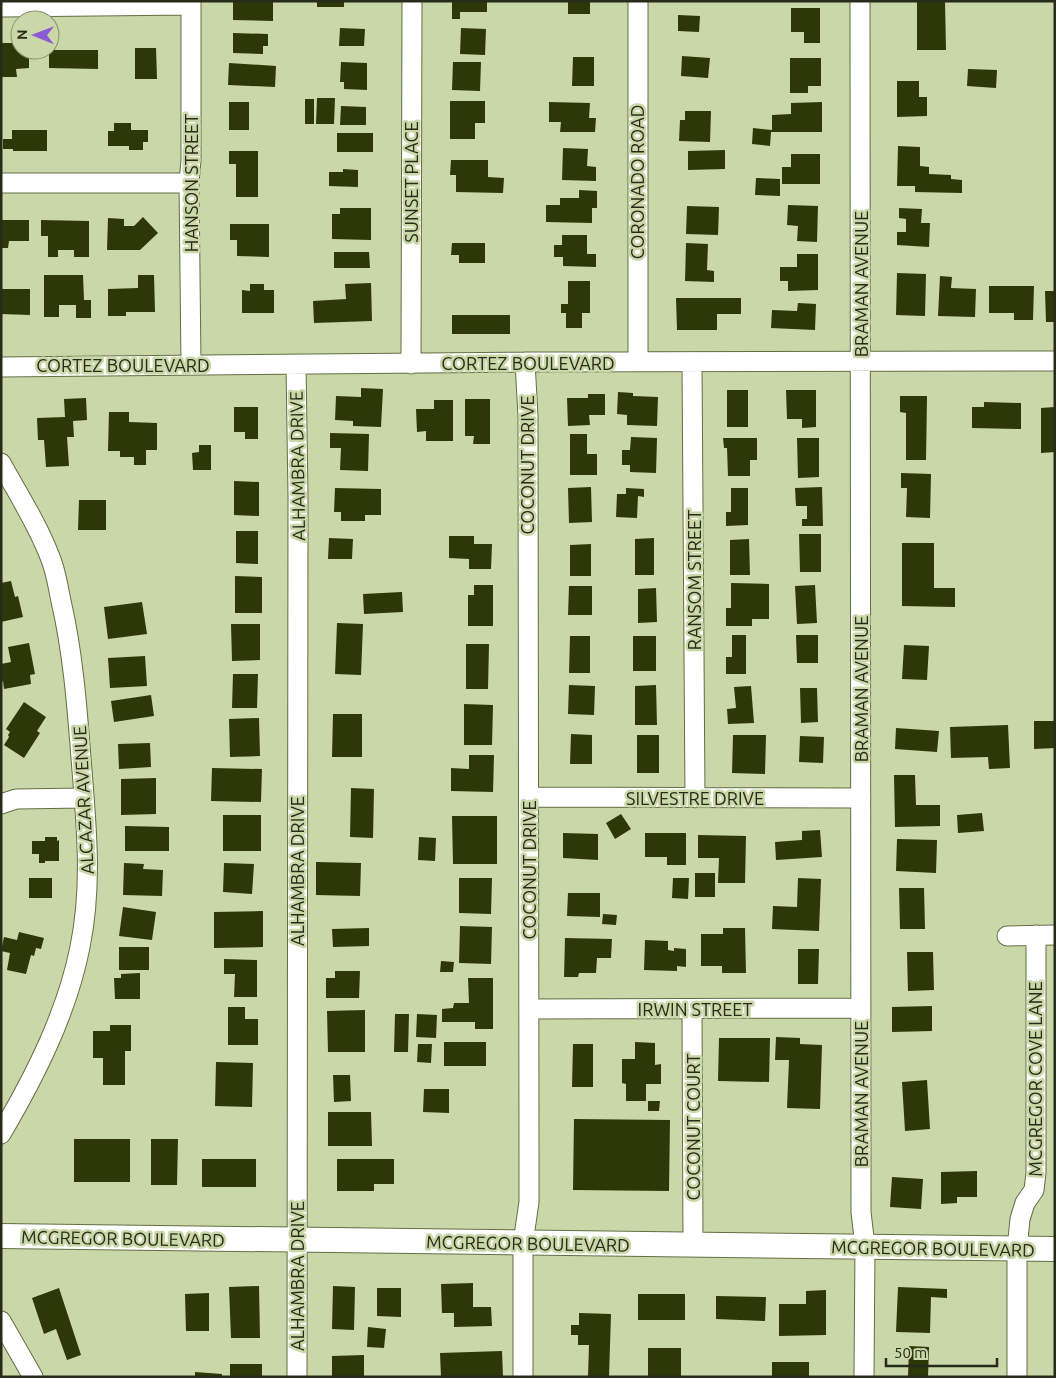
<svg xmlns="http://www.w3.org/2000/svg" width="1056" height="1378" font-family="Ubuntu,sans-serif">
<rect width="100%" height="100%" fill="#cad7a8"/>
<path fill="#2e3708" d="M233 1 273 2V21L233 20Z
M317 1H344V7H317Z
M452 1H487V12H460V19H452Z
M568 1H590V14H568Z
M917 1H945L946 50H917Z
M791 8H820V43H804V32H791Z
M678 15 700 16 699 32 678 31Z
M340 28 365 29 364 46H339Z
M461 28 486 29 485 55 460 54Z
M233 33 268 34V46H263V54L233 53Z
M1 43H20V50H29V68L16 69 17 77H1Z
M135 48H156L157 79H135Z
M49 50H98V69L49 68Z
M682 56 710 58 708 78 681 76Z
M573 57H594V86H572Z
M790 58H821V86H808V93H790Z
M341 62 367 63V90L344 89V82H340Z
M453 62H481L480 91 452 90Z
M229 63 276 66 275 87 228 85Z
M968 69 997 70 996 88 967 86Z
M897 81H919V97H927V116L897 117Z
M317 98H335L334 124H316Z
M305 99H314V124H305Z
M450 101H485V123H475V139H450Z
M229 102H249V130H229Z
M549 102 590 103 589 118H596L595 132H560L561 122H549Z
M822 102V132H771L770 146 752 144 753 128 772 130V115L791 114V103Z
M341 106 366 107V125H340Z
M685 111H711L710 142 679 141 680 120H685Z
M114 123H131V130H148V142H143V150H129V146H108V131H114Z
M12 130H47V151H13V149H3V139H12Z
M337 133H373V152H337Z
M898 146 920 147V166L929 167V174L951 175V179L962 180V193L915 192V186H897Z
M563 148 588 149 587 166 596 167V181L562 180Z
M725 150V169L688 170V151Z
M229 151H258V197H236V164H229Z
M791 154H820V184H782V167H791Z
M451 160H488V177L504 178 503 193 456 192V175H450Z
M343 169 358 170V187L329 186V172H343Z
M756 178 780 179V196L755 195Z
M579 190 597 191V208H592V223L546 222V205H560V198H579Z
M788 205 818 206 817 242 797 241 798 226 787 225Z
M687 206 719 207 718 235 686 234Z
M340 208H371V240L332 239V214H340Z
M899 208 922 209 921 223H930L929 247 897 245V232H906V219L899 218Z
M143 217 158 233 140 250H107L108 218 124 219V226H134Z
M1 220H29V241H9L8 248H1Z
M41 220 89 221V257H74V250H58V257H48V236H41Z
M230 224H269V257L237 256V240H230Z
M562 235H587V254H596V267L563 266V257H554V245H562Z
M452 243H485V263H459V255H451Z
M686 243 708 244 707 270 714 271V282L685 281Z
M334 252H369L370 268H334Z
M797 254H818V290L788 291V281H780V267H797Z
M897 273 926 274 925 316 896 315Z
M44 275H83L84 300H91V318H76V305H59V317H44Z
M138 275H154L155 312H126V316H108V289L138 288Z
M940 276 952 277 951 288 976 289 975 317 938 316Z
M568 281H590V313H582V328H566V313H561V304H568Z
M371 283 372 321 314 323 313 301 346 299 345 284Z
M250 284H264V290H274V313H242V290L250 291Z
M989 286H1034L1033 320H1014V313H989Z
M1 289H30V315L1 314Z
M1045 291H1055V322H1046Z
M676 298H741V314H717V330H677Z
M798 303 816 304 815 330 771 328 772 310 797 311Z
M452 315H510V334H452Z
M361 388 383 389 381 427 353 426V421L335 420 336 396 361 397Z
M727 390H748V427H727Z
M786 390H816V427L802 428V419H787Z
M618 392 633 393V396L658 397 657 426 627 425V415L617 414Z
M588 394H605V415H589L590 425 568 426 567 398H588Z
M900 396H927L926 460H906V413L900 412Z
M86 398 87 420 73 421 74 437H67L69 466 46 467 44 440H38L37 418 65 417 64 399Z
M465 399H490V444H473L474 436H465Z
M434 400H453V441H426V431L417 432 416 409H434Z
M984 402 1021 403V429L972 428V407H984Z
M234 407H258V439H245V432H234Z
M1055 407V452L1041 453V408Z
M109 412H129V422L157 423V450H146V465H134V457H120V451H108Z
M330 433 369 434 368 471 340 470 341 448H330Z
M570 434H587V454H597V475H570Z
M631 437 657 438 656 473 630 472V465H622V450H630Z
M723 438H757V460H750V476H728L727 448H724Z
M797 438H819V477L798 478Z
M199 445H211V470H193L192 453 199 452Z
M901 473 931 474 930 518 906 517 907 488H901Z
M234 481 259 482V516L234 515Z
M591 487 592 522 569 523 568 488Z
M822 487 823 526H802V519H807V506H796L795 488Z
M335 488 381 489V515H365V521H341V512H334Z
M626 488 644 489V497L638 496 637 518 616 517 617 494H626Z
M731 488H748V525L726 526V512H731Z
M79 500H106V530H78Z
M236 531H258V564L236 563Z
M799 534H821V572H800Z
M449 536H474V544H492L491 569H469V559L449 558Z
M329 538 353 539 352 559H328Z
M654 538V575H635V539Z
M749 539 750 575H730V540Z
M902 543H934V588H955V607L902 606Z
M591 544V576H570V545Z
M235 576 262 577V613H235Z
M11 581 15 597 18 596 23 617 1 622V583Z
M731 583 769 584V619H752V626H726V608H731Z
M474 585H493V626H468V595H474Z
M815 585 817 623 797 624 795 586Z
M569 586H592V615H568Z
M656 588 657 622 638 623V589Z
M402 592 403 612 364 614 363 594Z
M142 602 147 634 108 639 104 607Z
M337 623 363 624 361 675 335 674Z
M231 624H260V660L232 661Z
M732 635H746V674H726V657H732Z
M796 635H818V663H797Z
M570 636H590V673H569Z
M633 636H656V671H633Z
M29 643 35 674 30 675 31 684 4 689 3 681 1 682V664L11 662 8 647Z
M466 644H489L488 689H466Z
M904 645 929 646 927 680 902 679Z
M145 656 147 686 110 688 108 658Z
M233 674H258L257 708H232Z
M569 685 595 686 594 715 568 714Z
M656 685 657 725H635V686Z
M751 686 754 723 728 724 727 709 736 708 734 687Z
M800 688H817L818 722 801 723Z
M151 695 154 716 114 722 111 701Z
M24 702 46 717 37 731 40 733 24 758 4 745 9 737 8 735 10 732 6 729Z
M464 704 493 705 492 745H464Z
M333 714H362V757H332Z
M259 718 260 756 230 757 229 719Z
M1034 721H1055V748L1034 749Z
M1008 725 1010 768 989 769 988 757 951 758 950 727Z
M896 728 939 731 937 752 895 749Z
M571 734 592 735V764H570Z
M637 735H659V773H637Z
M733 735H766L765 774 732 773Z
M800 736 824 737 823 763 799 762Z
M150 743 151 767 119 769 118 744Z
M469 755H494L493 792 451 791V768L469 769Z
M212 768 262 769 261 802 211 801Z
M894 775H915L916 805H940V826L895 827Z
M156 778V814L121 815V779Z
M351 788 374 789 373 838 350 837Z
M982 813 984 831 958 833 957 815Z
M621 814 631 829 615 839 606 823Z
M223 815H261V851H223Z
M452 816H497V864H453Z
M125 826 169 827V851H125Z
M820 830 822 857 776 860 775 842 802 840V831Z
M563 833 598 834V860L563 858Z
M645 833H686V865H667V857H645Z
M698 835 746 836 745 883H718L719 858H698Z
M45 837H57V841L59 840V861H45V863H39V854H32V841H45Z
M419 837 436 838 435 861 418 860Z
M897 839 937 840 936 873 896 871Z
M316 862 361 863 360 896 316 895Z
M124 863 144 864 143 869 163 870 162 896 123 895Z
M224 863 254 864 252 894 223 892Z
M695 873H715V897H695Z
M29 878H52V898H29Z
M459 878H492L491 914 459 913Z
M673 878H689L688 899 672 898Z
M798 878 821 879 819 931 772 929 773 906 797 907Z
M899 888H924L925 929H900Z
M568 893H600V917L567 916Z
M123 907 156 912 152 940 119 936Z
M263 911V947L214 948V912Z
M603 914 617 915 616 925 602 924Z
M460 926 492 927 491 964 459 963Z
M369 928V946L333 947 332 929Z
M723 928H745L746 973H722V966H701V934H723Z
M19 932 44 938 41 949 36 948 34 956 31 955 26 974 7 970 10 953 1 951 4 937 17 940Z
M565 938 612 939 611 958H597L596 973H579L578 977H564Z
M645 940 668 941V950L674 951V948L686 949V967L677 966V971L644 970Z
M119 947H149V970H119Z
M798 949H819L818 984H798Z
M907 952H933L934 990 908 991Z
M224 959 257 960V997H234L235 974H224Z
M441 961 454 962 453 972H440Z
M335 971H360L359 998H326V978H335Z
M140 973V999H115L114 978H121V974Z
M468 978H493V1029H475V1022H442V1009L453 1008 454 1003H469Z
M932 1006V1031L892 1032V1007Z
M228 1007H245V1019H258V1045H228Z
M365 1010V1052H328L327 1011Z
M395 1014H409L408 1052H394Z
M417 1014 437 1015 436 1038 416 1037Z
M110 1025H131V1051H125V1085H103V1058H93V1031H110Z
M776 1037 800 1038V1044L822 1045 820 1109 787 1108 789 1060H775Z
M719 1038H770L769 1082 718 1081Z
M444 1042H486V1066H444Z
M635 1042 655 1043V1065L661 1064V1084H646V1101H626V1084L622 1083V1059H635Z
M418 1044H432L431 1063 417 1062Z
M573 1044H593V1087H572Z
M216 1062 253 1063 252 1107 215 1106Z
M333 1075H350L351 1101 334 1102Z
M927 1080 930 1129 905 1131 902 1082Z
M424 1089H449V1113L423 1112Z
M648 1101H660L659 1111H648Z
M328 1112H371L372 1146H328Z
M574 1119 670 1120 669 1191 573 1190Z
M74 1139H130V1182H74Z
M151 1139H178L177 1185H151Z
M202 1159H256V1187H202Z
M337 1159H394V1184H374V1191H337Z
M977 1171V1197H957V1203L941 1204V1172Z
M892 1177 923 1179 921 1209 890 1207Z
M473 1283V1307H491L492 1326 454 1327V1313H442L441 1284Z
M259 1286 260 1338H231L229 1287Z
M333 1286 355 1287 354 1330 332 1329Z
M898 1287 947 1289V1298L931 1297 930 1333 896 1332Z
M59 1288 81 1355 67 1360 56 1329 44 1334 32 1298Z
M377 1288H401V1317L377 1316Z
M826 1290V1335L779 1336V1304H806V1291Z
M209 1293V1331H186L185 1294Z
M638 1294H685V1320H638Z
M716 1296 766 1297 765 1321 716 1319Z
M579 1313 611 1314 609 1377H588L589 1345H578V1335H571V1325H579Z
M368 1327 386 1329 384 1348 367 1347Z
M909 1346 929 1347 928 1377H908Z
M648 1348H681V1377H648Z
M502 1351 503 1377H441L440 1353Z
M364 1355V1377H332V1356Z
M772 1362H809V1377H772Z
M230 1364H262V1377H230Z
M195 1372 222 1374V1377H195Z"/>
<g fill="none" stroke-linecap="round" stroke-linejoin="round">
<defs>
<path id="minor" d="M191 1V160L189 183 191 364
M638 1V362
M860 1 861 1189V1212L865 1246 864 1377
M1 7 191 5
M1 183H189
M692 362 695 798
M411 364 412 1
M296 365 298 496 297 1377
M1 367 525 362 1055 361
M1 463C18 494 38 525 50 557 56 571 58 587 61 601 73 653 77 706 81 758 86 821 93 884 80 947 67 1013 35 1076 1 1134
M529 797 861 798
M1 804 16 799 84 798
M1007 936 1055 935
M529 1009 861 1008
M692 1009 693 1245
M1 1321 33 1377
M523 1377V1243L529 1202V1148L528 416 525 362
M1017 1377V1249L1020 1219 1025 1203 1034 1190 1036 1173V935"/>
<path id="major" d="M1 1236 1055 1249"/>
</defs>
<use href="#minor" stroke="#636e44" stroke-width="21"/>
<use href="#major" stroke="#636e44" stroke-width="26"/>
<use href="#minor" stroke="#fff" stroke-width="19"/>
<use href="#major" stroke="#fff" stroke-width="24"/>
</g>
<g text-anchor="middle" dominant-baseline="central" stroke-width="5" stroke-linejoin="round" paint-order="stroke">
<g font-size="18" fill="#272b19" stroke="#cad7a8">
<text transform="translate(411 182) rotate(-90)">SUNSET PLACE</text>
<text transform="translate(637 182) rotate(-90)">CORONADO ROAD</text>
<text transform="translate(191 183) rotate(-90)">HANSON STREET</text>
<text transform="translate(861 284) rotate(-90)">BRAMAN AVENUE</text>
<text x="528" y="363">CORTEZ BOULEVARD</text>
<text x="123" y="365">CORTEZ BOULEVARD</text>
<text transform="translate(527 465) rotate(-90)">COCONUT DRIVE</text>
<text transform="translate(297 466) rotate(-91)">ALHAMBRA DRIVE</text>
<text transform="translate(694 580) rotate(-90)">RANSOM STREET</text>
<text transform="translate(861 689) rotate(-90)">BRAMAN AVENUE</text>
<text x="695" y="798">SILVESTRE DRIVE</text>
<text transform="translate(83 800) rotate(-93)">ALCAZAR AVENUE</text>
<text transform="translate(529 870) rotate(-90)">COCONUT DRIVE</text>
<text transform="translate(297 871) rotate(-90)">ALHAMBRA DRIVE</text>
<text x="695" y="1009">IRWIN STREET</text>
<text transform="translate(1035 1079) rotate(-90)">MCGREGOR COVE LANE</text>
<text transform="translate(861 1094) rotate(-90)">BRAMAN AVENUE</text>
<text transform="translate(693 1127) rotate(-90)">COCONUT COURT</text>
<text transform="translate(123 1238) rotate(1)">MCGREGOR BOULEVARD</text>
<text transform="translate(528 1243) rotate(1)">MCGREGOR BOULEVARD</text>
<text transform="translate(933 1248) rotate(1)">MCGREGOR BOULEVARD</text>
<text transform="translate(297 1276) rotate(-90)">ALHAMBRA DRIVE</text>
</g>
</g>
<rect width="1056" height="1378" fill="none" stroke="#272b19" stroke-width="5"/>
<g transform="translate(35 35) rotate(271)"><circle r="24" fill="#cad7a8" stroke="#89926f"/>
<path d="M0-4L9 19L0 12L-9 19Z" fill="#8c5ad2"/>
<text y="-8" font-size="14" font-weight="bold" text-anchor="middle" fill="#272b19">N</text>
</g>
<path d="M886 1358v8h111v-8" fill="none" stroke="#272b19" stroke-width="2.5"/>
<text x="894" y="1358" font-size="15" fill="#272b19" stroke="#cad7a8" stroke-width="4" paint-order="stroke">50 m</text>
</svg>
